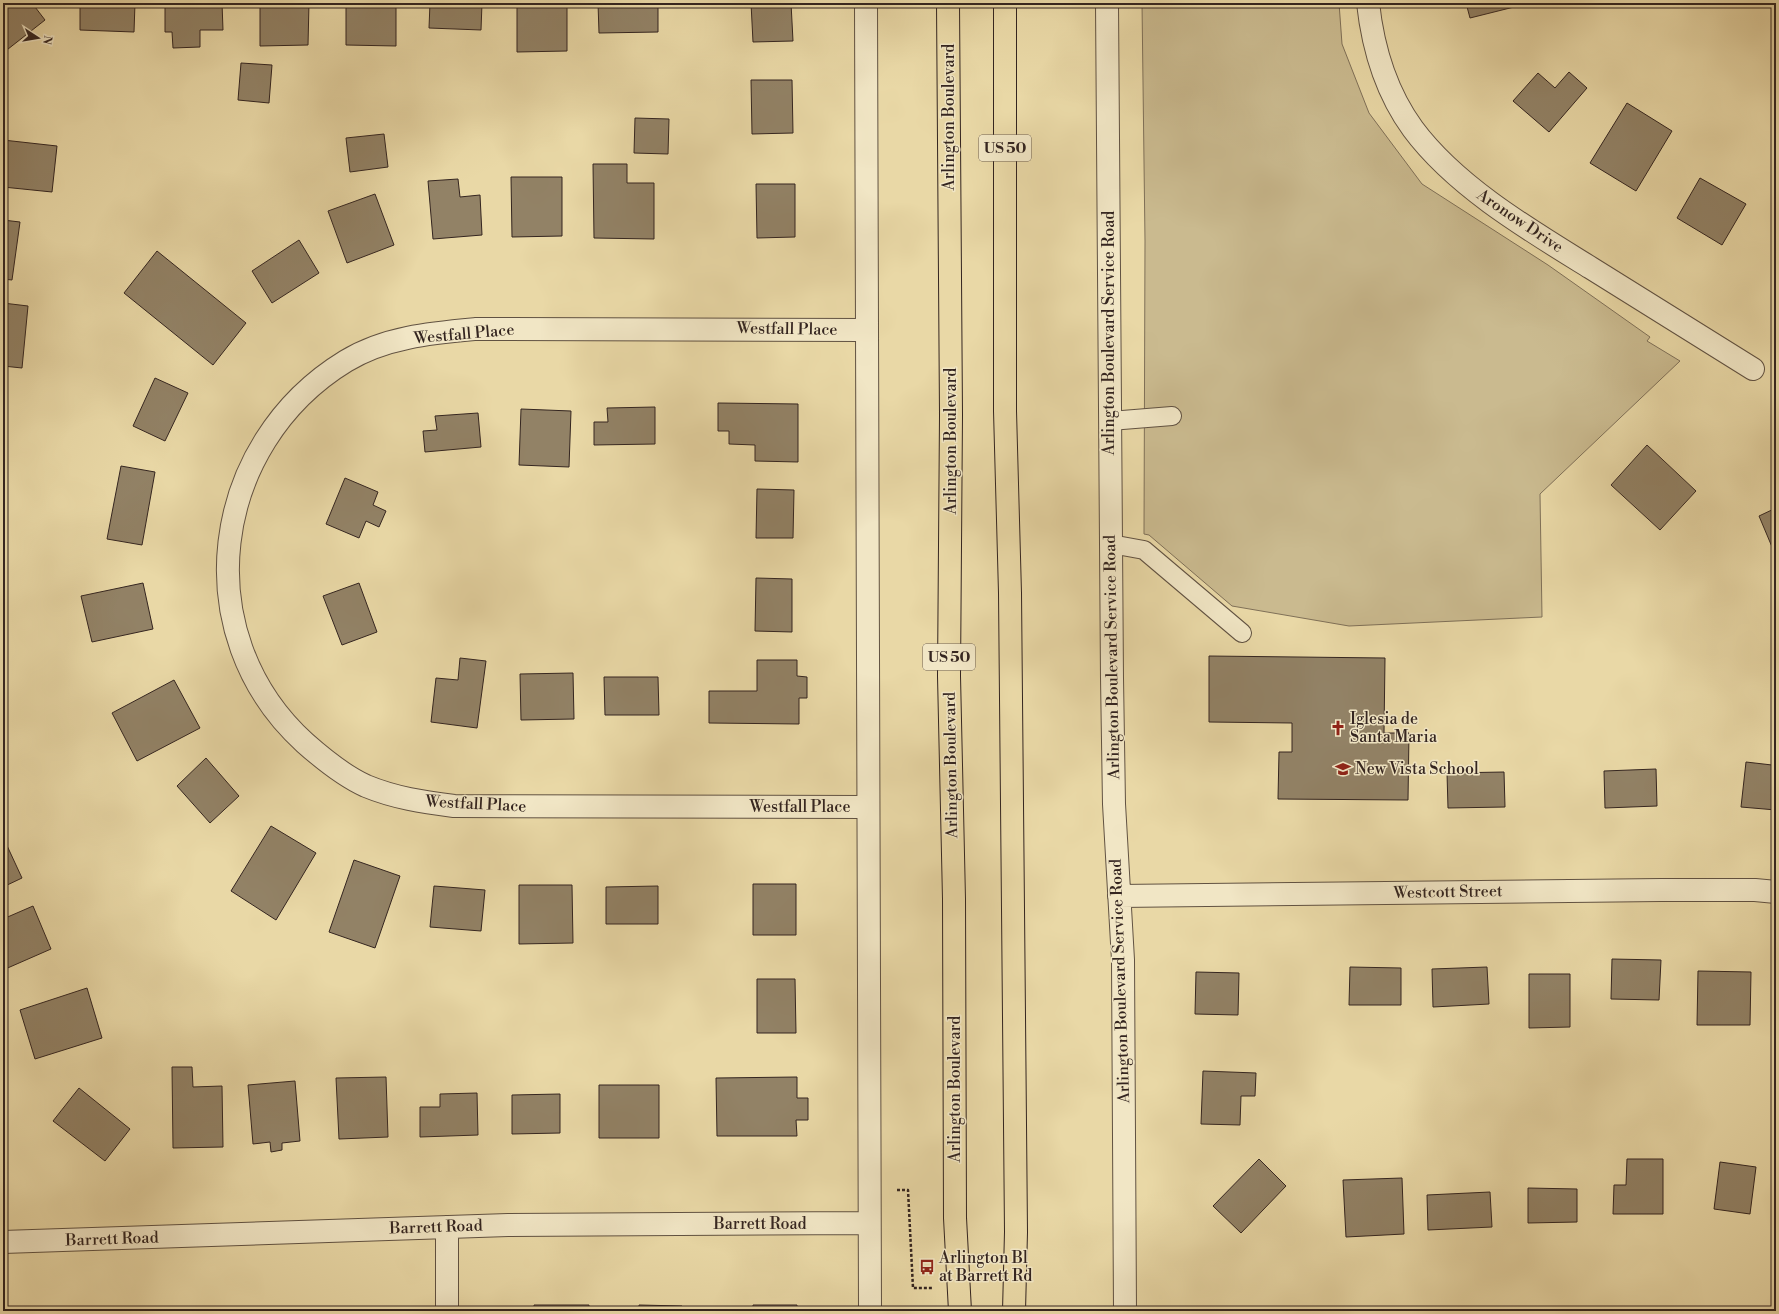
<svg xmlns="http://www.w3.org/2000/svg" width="1779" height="1314" font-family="'Libre Bodoni',serif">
<rect width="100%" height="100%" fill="#e9d8a6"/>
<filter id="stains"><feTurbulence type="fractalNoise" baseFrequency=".005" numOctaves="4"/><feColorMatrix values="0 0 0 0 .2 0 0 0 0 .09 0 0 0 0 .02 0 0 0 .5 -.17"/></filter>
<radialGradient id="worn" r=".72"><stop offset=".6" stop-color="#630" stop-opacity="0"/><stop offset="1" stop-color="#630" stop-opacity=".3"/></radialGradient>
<path fill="#caba8f" stroke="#7f7058" d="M1142 3H1339L1342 44 1369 113 1422 184 1548 265 1650 337 1647 341 1680 361 1540 494 1542 617 1349 626 1232 606 1149 535 1144 534 1145 241Z"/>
<path fill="#928266" stroke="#342520" d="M7 3H32L45 20 3 53V6Z
M80 3H135L134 32 80 30Z
M165 3H222L223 30H200V47L173 48 172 32H165Z
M260 3H309L308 45 260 46Z
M346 3H396V46L346 45Z
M430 3H482L481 30 429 28Z
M517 3H567V51L517 52Z
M598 3H658V32L599 33Z
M751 3H791L793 41 753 42Z
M1466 3H1530L1470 18Z
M241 63 272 65 269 103 238 100Z
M1569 72 1587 88 1549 132 1513 101 1538 73 1555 88Z
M751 80H792L793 133 752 134Z
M1627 103 1672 131 1636 191 1590 163Z
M635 118 669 119 668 154 634 153Z
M384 134 388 167 350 172 346 138Z
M3 140 57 146 52 192 3 187Z
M593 164H627V183H654V239L594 238Z
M511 177H562V236L512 237Z
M1700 178 1746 204 1722 245 1677 218Z
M458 179 460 197 480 195 482 235 433 239 428 181Z
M756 184H795V237L757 238Z
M375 194 394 245 347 263 328 211Z
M3 220 20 222 12 280 3 279Z
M299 240 319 273 272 303 252 271Z
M157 251 246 323 213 365 124 293Z
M3 303 28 306 22 368 3 366Z
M155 378 188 393 165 441 133 426Z
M718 403 798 404V462L755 461V445L729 444V431H718Z
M655 407V444L594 445V422H608L607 408Z
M521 409 571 411 569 467 519 465Z
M478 413 481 447 425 452 423 431 437 430 435 416Z
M1647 445 1696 491 1660 530 1611 485Z
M121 466 155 472 142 545 107 539Z
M345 478 378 492 373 505 386 511 379 527 366 521 359 538 326 524Z
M757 489 794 490 793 538H756Z
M1776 508V554H1775L1759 516Z
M756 578 792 579V632L755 631Z
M143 583 153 629 92 642 81 596Z
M359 583 377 632 342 645 323 596Z
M1209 656 1385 658 1384 733H1409L1408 800 1278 799 1279 752H1292V723L1209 722Z
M460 658 486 661 477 728 431 722 436 678 458 680Z
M757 660H797V676L807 677V698H799V724L709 723V691H757Z
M573 673 574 719 521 720 520 674Z
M604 677H658L659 715H605Z
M174 680 200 728 137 761 112 713Z
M1773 753H1776V810L1741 807 1746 762 1772 765Z
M206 758 239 796 210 823 177 786Z
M1656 769 1657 806 1605 808 1604 771Z
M1504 772 1505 807 1448 808 1447 773Z
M271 826 316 853 276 920 231 891Z
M3 837 22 878 3 887Z
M354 860 400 876 375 948 329 932Z
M753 884H796V935H753Z
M519 885H572L573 943 519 944Z
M434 886 485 890 481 931 430 927Z
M658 886V924H606V887Z
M33 906 51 949 3 970V919Z
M1612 959 1661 960 1659 1000 1611 999Z
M1350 967 1401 968V1005H1349Z
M1487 967 1489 1004 1433 1007 1432 969Z
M1698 971 1751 972 1750 1025H1697Z
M1196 972 1239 973 1238 1015 1195 1014Z
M1529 974H1570V1027L1529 1028Z
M757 979H795L796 1033H757Z
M87 988 102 1038 35 1059 20 1010Z
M172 1067H192L193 1087 222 1086 223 1147 173 1148Z
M1203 1071 1256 1073 1255 1096H1241L1240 1125 1201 1124Z
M386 1077 388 1137 339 1139 336 1078Z
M797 1077V1098H808V1120H796L797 1136H717L716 1078Z
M295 1081 300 1141 282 1143V1150L271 1152 270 1142 253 1144 248 1085Z
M599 1085H659V1138H599Z
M79 1088 130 1129 105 1161 53 1121Z
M477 1093 478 1135 420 1137V1107H440V1094Z
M560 1094V1133L512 1134V1095Z
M1259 1159 1286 1186 1241 1233 1213 1206Z
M1627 1159H1663V1214H1613L1614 1185H1626Z
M1720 1162 1756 1167 1750 1214 1714 1209Z
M1402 1178 1404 1234 1346 1237 1343 1180Z
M1528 1188 1577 1189V1222L1528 1223Z
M1490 1192 1492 1227 1428 1230 1427 1195Z
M534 1305H589V1311H534Z
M639 1305 682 1306V1311H639Z
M753 1305H797V1311H753Z"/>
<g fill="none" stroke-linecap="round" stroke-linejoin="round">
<defs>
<path id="lane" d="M1110 421 1172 416
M1111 544 1144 550 1242 633"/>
<path id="street" d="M866 3 870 1311
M1107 3 1112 678 1114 804 1123 960 1125 1311
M1368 3C1373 49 1386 92 1413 129 1456 187 1531 231 1591 268 1645 302 1699 335 1753 369
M867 330 476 329C432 333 385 337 346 361 210 444 185 634 305 743 323 759 344 776 366 786 395 798 423 802 454 806L868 807
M1119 896 1661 890H1755L1776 892
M447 1227V1311
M3 1242 508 1225 869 1223"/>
<path id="highway" d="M948 3 951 415 949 676 954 899 955 1218 960 1311
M1005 3V411L1010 593 1013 909 1016 1232 1014 1311"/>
</defs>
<use href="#lane" stroke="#615242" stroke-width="20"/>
<use href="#street" stroke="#615242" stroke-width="24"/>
<use href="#highway" stroke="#342520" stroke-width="24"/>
<path stroke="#342520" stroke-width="2.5" stroke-dasharray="3 2" stroke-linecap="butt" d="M897 1190H908L913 1288H932"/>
<use href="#lane" stroke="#f1e6c5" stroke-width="18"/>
<use href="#street" stroke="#f1e6c5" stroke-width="22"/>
<use href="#highway" stroke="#e9d8a6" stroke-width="22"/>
</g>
<defs>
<symbol id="church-bare" viewBox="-9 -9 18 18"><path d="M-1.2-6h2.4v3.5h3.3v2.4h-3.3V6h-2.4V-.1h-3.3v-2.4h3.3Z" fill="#8f2418" stroke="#f1e6c5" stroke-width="2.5" paint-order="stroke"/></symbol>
<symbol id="school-bare" viewBox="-9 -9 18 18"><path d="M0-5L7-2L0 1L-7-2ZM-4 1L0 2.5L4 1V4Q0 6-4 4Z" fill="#8f2418" stroke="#f1e6c5" stroke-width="2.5" paint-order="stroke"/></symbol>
<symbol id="bus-bare" viewBox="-9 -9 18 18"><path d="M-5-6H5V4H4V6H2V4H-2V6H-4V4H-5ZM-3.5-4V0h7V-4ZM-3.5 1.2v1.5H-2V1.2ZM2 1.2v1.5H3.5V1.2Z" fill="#8f2418" stroke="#f1e6c5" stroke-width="2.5" paint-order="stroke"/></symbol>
</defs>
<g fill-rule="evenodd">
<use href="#church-bare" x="1327" y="717" width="22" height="22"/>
<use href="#school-bare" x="1332" y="758" width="22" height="22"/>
<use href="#bus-bare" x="916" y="1256" width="22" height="22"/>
</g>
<g text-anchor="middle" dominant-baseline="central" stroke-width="3" stroke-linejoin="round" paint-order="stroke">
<g fill="#f1e6c5" stroke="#6d5f52" stroke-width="1">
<rect x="979" y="135" width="52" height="26" rx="3"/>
<rect x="923" y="644" width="52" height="26" rx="3"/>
</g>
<g font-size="15" font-weight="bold" fill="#342520">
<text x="1005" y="148">US 50</text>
<text x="949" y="657">US 50</text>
</g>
<g font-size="16" fill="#342520" stroke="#f1e6c5">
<text transform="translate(949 117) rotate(-90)">Arlington Boulevard</text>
<text transform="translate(1520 221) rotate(34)">Aronow Drive</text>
<text transform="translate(787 329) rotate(1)">Westfall Place</text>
<text transform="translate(1109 333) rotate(-90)">Arlington Boulevard Service Road</text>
<text transform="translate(464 334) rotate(-5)">Westfall Place</text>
<text transform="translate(951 441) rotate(-90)">Arlington Boulevard</text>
<text transform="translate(1112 657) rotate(-91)">Arlington Boulevard Service Road</text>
<text transform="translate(951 765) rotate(-91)">Arlington Boulevard</text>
<text transform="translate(476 804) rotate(3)">Westfall Place</text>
<text x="800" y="807">Westfall Place</text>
<text transform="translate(1448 892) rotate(-1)">Westcott Street</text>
<text transform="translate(1120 981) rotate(-92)">Arlington Boulevard Service Road</text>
<text transform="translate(955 1089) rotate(-90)">Arlington Boulevard</text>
<text x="760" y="1224">Barrett Road</text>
<text transform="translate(436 1227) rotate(-2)">Barrett Road</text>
<text transform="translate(112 1239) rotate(-2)">Barrett Road</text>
</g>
<g font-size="16" fill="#342520" stroke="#f1e6c5" text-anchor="start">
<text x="1350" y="719">Iglesia de<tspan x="1350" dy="18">Santa Maria</tspan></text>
<text x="1355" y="769">New Vista School</text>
<text x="939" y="1258">Arlington Bl<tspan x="939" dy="18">at Barrett Rd</tspan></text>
</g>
</g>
<rect width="1779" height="1314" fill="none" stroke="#e9d8a6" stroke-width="16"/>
<rect x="4" y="4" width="1771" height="1306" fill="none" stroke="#342520" stroke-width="2"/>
<rect x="8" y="8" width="1763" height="1298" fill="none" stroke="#342520"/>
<g transform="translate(38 38) rotate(102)" stroke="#f1e6c5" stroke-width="3" paint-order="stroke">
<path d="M0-3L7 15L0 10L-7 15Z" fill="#342520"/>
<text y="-6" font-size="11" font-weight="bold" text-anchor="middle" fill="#342520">N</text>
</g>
<rect width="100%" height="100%" filter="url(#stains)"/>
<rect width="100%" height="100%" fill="url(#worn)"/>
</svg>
